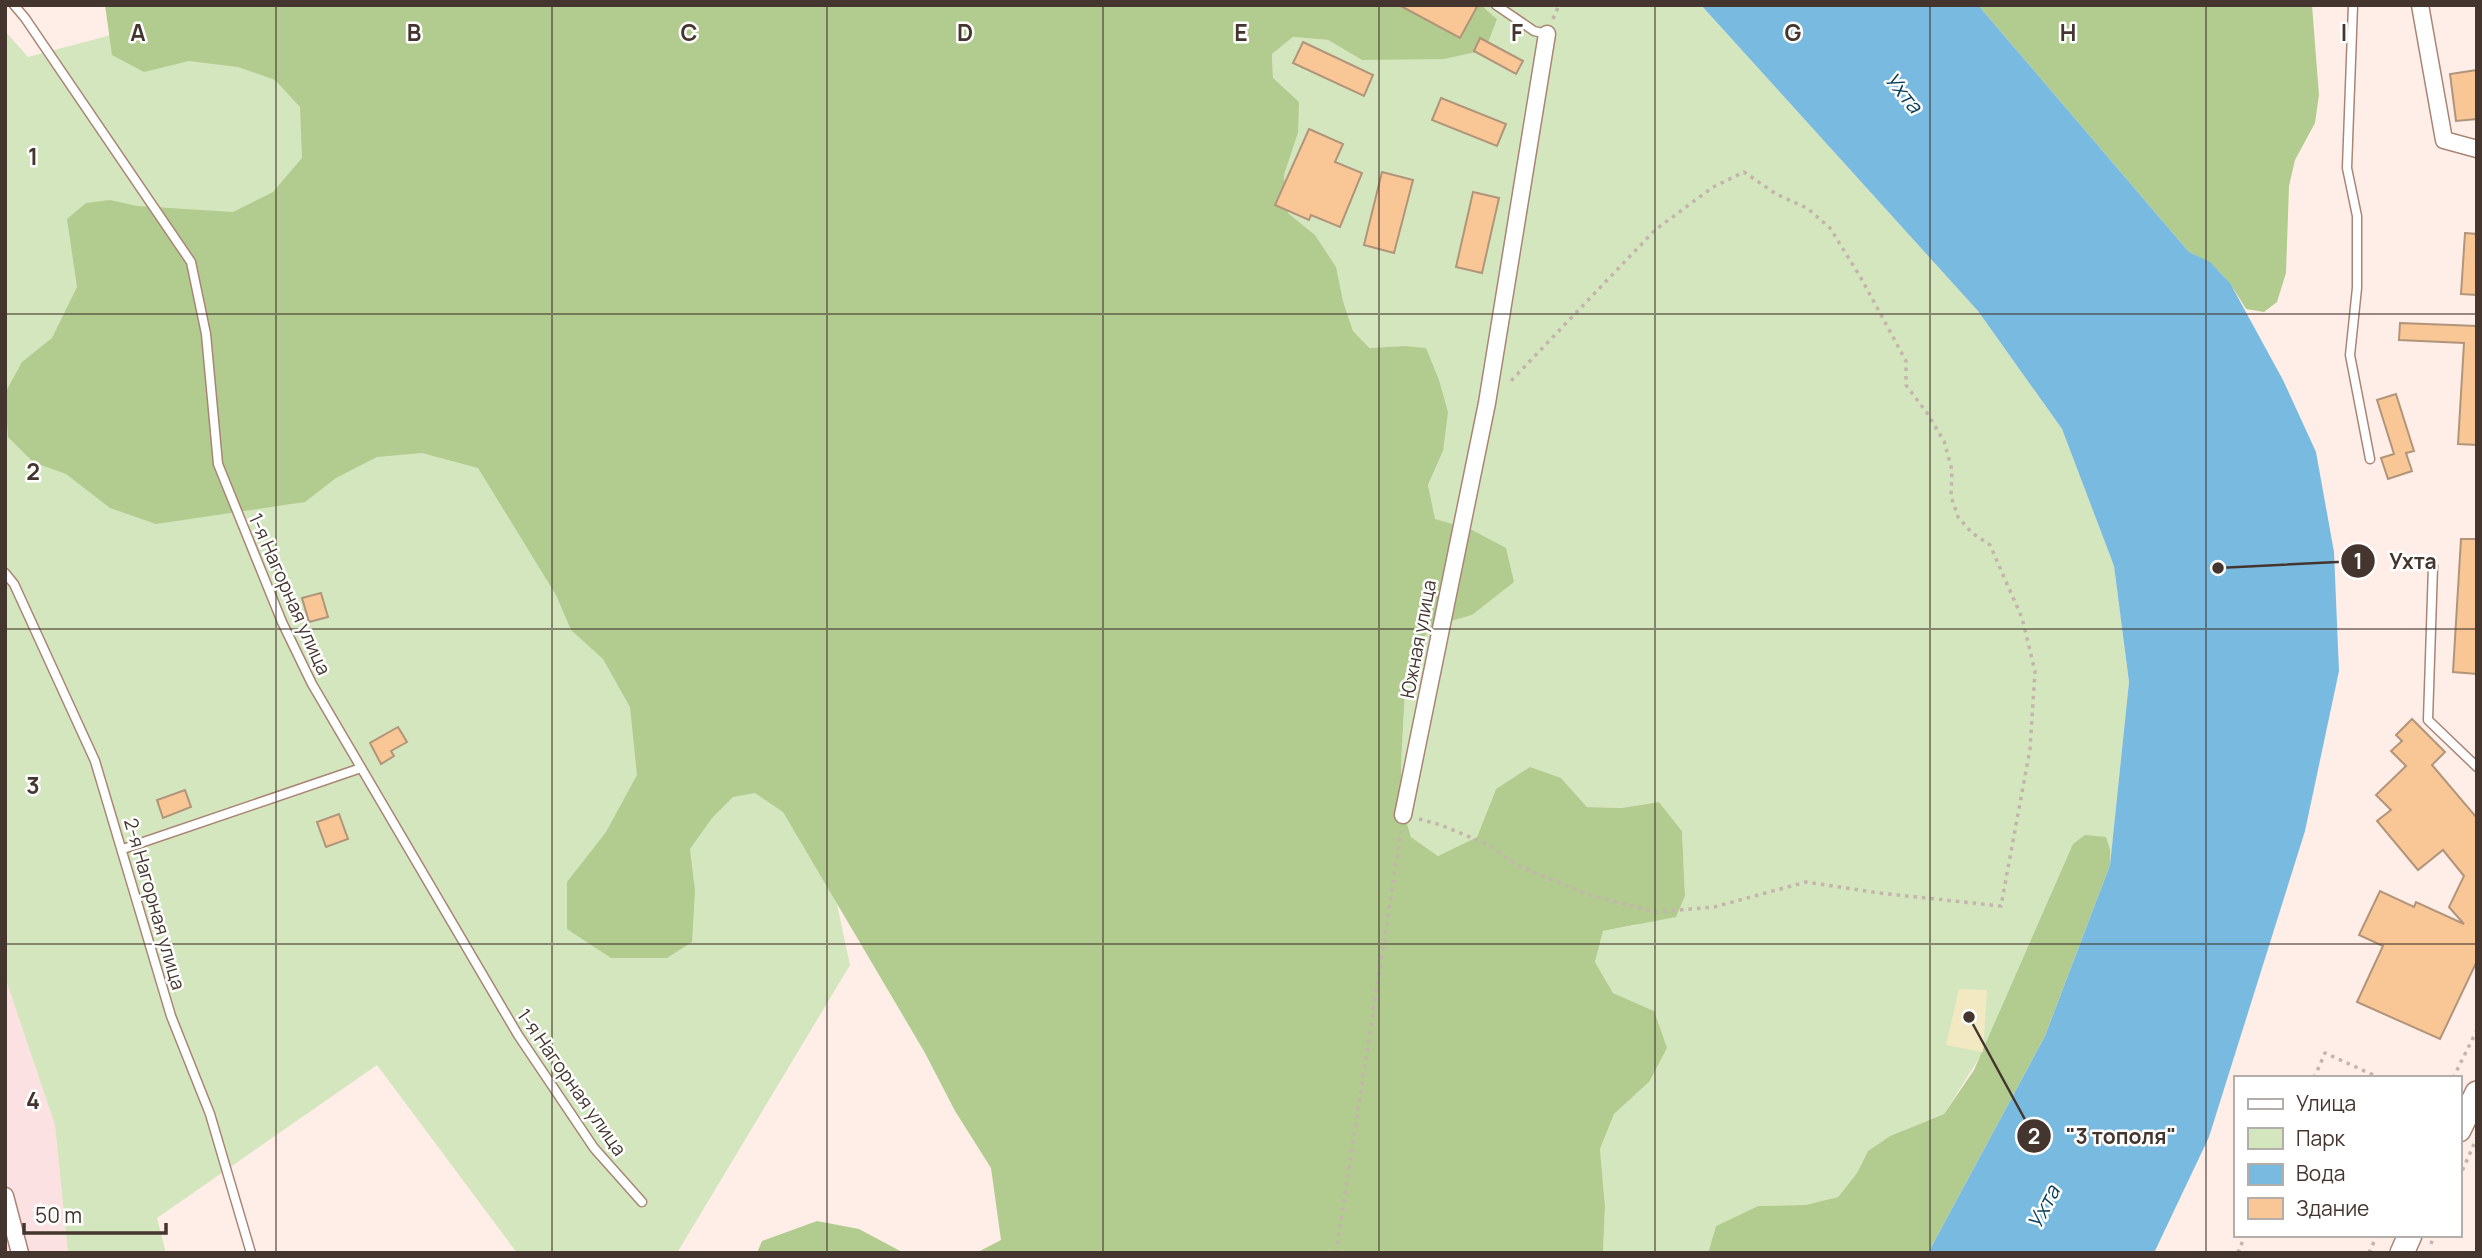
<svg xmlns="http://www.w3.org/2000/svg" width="2482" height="1258" font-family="Manrope,sans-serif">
<rect width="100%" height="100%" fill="#ffeee7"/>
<path fill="#fce1e3" d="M5 977 55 1125 68 1253H5Z"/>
<path fill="#d4e6bd" d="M1481 5H1701L1978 311 2062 429 2114 566 2129 682 2110 865V850L1944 1114 1890 1136 1868 1151 1857 1173 1838 1197 1805 1205 1758 1206 1716 1226 1708 1253H1603L1605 1206 1600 1149 1614 1114 1649 1082 1654 1011 1613 993 1595 962 1603 931 1637 925 1685 896 1682 831 1659 802 1621 808 1587 807 1561 778 1496 789 1477 837 1438 856 1411 837 1402 807 1401 766 1406 672 1430 627 1472 615 1470 529 1435 520 1428 485 1443 451 1404 346 1371 348 1353 331 1343 301 1335 266 1315 235 1288 213 1284 175 1298 133 1273 79 1272 54 1293 37 1328 40 1362 60 1497 19Z
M190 14 343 42 812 787 850 965 677 1253H517L377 1065 157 1218 166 1253H68L55 1125 5 977V31L28 57Z"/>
<path fill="#b2cc8f" d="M105 5H1481L1497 19 1485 50 1444 59 1362 60 1328 40 1293 37 1272 54 1273 78 1299 102 1298 133 1284 175 1288 213 1315 235 1336 267 1343 301 1353 331 1370 348 1404 346 1426 348 1439 380 1448 412 1443 451 1428 485 1435 519 1470 529 1506 548 1514 582 1472 615 1430 627 1406 672 1401 766 1402 807 1411 837 1438 856 1477 837 1496 789 1530 767 1561 778 1587 807 1621 808 1659 802 1682 831 1685 896 1676 917 1603 931 1595 962 1613 993 1654 1011 1667 1048 1649 1082 1614 1114 1600 1149 1605 1206 1603 1253H976L1001 1240 991 1168 955 1111 925 1053 783 812 755 793 733 797 712 818 690 849 695 891 692 942 667 958H611L567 929V882L606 832 637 775 630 707 603 659 571 630 556 595 478 468 422 453 377 457 336 478 305 502 156 524 110 508 66 474 33 462 8 437 5 393 22 362 52 338 77 287 67 219 86 203 110 200 137 206 233 212 273 192 302 158 300 107 275 80 238 67 189 61 144 72 112 55Z
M1978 5H2312L2319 95 2315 123 2295 160 2289 186 2286 273 2277 302 2264 312 2246 309C2228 279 2220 267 2189 252Z
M2085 835 2106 837 2110 850V865L2045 1036 1928 1253H1708L1716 1226 1758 1206 1805 1205 1838 1197 1857 1173 1868 1151 1890 1136 1944 1114 1974 1070 2073 844Z
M817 1221 859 1229 904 1253H757L762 1241Z"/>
<path fill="#f2e9c3" d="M1959 989 1987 990 1983 1052 1946 1045Z"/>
<path fill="#79bbe0" d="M1701 5H1978L2189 252 2210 262 2230 283 2283 380 2316 452 2334 552 2339 671 2305 831 2209 1137 2154 1253H1928L2045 1036 2110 865 2129 682 2114 566 2062 429 1978 311Z"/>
<path fill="#f9c696" stroke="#b1957b" stroke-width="2" d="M1399 5H1478L1460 38Z
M1480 38 1523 61 1516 74 1474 51Z
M1303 42 1373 75 1364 96 1293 63Z
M2477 70V119L2456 121 2450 74Z
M1441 98 1506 124 1497 146 1432 120Z
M1309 129 1343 144 1335 162 1362 173 1340 227 1311 215 1309 220 1275 205Z
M1382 172 1413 180 1394 253 1364 245Z
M1473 192 1499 198 1482 273 1456 267Z
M2465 233 2477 234V295L2461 294Z
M2400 323 2477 326V445L2458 444 2464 343 2399 340Z
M2396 394 2414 451 2406 453 2412 471 2388 479 2381 458 2394 454 2377 400Z
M2461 539H2477V674L2453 672Z
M321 593 328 617 309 622 302 598Z
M2412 719 2445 752 2432 765 2477 818V961L2440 1039 2357 1002 2383 946 2359 935 2380 891 2414 907 2416 902 2464 924 2449 907 2464 876 2443 850 2418 870 2377 821 2391 810 2376 795 2406 766 2391 751 2402 741 2396 735Z
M398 727 407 742 391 751 394 756 381 764 370 743Z
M185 790 191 807 163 818 157 800Z
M339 814 348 839 326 847 317 822Z"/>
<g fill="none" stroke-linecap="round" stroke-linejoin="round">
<defs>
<path id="service" d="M14 5 25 18 191 262 206 334 218 464 282 622 312 684 518 1035 594 1148 642 1202
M1496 5 1534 31 1547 34
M2353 5 2347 168 2357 216V288L2350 355 2370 459
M2433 566 2428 720 2477 767
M5 573 14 584 95 761 171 1016 210 1114 251 1253
M123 849 361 768"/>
<path id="minor" d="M2420 5 2444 140 2477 149
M1403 815 1487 403 1547 34
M5 1196 20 1253"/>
<path id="secondary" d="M2459 1130 2477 1093
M2402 1253 2410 1235"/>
</defs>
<use href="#service" stroke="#a98575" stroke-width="11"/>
<use href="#minor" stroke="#a98575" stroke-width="19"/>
<use href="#secondary" stroke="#a98575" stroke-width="26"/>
<path stroke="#c4b4ad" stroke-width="3.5" stroke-dasharray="3.5 5" stroke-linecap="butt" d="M1553 19 1559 5
M1419 819 1441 825 1487 844 1518 866 1589 895 1655 912 1714 907 1806 882 1879 893 2001 906 2030 749 2035 671 2022 618 1990 545 1972 533 1958 517 1951 496 1952 470 1944 441 1927 413 1906 385V361L1861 278 1830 228 1807 208 1776 194 1744 172 1713 187 1655 230 1509 383
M2314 1078 2325 1053 2380 1078
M2453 1078 2477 1030
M2459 1178 2474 1144
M2431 1244 2434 1235
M1336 1253 1401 831
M2238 1253 2245 1235
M2369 1253 2377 1235"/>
<use href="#service" stroke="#fff" stroke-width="8"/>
<use href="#minor" stroke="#fff" stroke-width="16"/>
<use href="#secondary" stroke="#fff" stroke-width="23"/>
</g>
<path fill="none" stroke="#44352e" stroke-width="2" stroke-opacity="0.55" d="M276 5V1253M552 5V1253M827 5V1253M1103 5V1253M1379 5V1253M1655 5V1253M1930 5V1253M2206 5V1253M5 314H2477M5 629H2477M5 944H2477"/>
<g text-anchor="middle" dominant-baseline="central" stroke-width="5" stroke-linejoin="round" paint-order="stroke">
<g font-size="19" fill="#44352e" stroke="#fff">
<text transform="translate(290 594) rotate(66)">1-я Нагорная улица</text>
<text transform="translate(1418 639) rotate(-79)">Южная улица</text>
<text transform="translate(155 904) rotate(74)">2-я Нагорная улица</text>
<text transform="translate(572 1082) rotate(55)">1-я Нагорная улица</text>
</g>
<g font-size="21" font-style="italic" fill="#033d56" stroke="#fff">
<text transform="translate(1904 92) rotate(51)">Ухта</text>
<text transform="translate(2043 1207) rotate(-63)">Ухта</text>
</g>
</g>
<g font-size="23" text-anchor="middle" font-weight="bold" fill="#44352e" stroke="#fff" stroke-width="5" stroke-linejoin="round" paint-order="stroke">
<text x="138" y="41">A</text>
<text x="414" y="41">B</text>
<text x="689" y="41">C</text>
<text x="965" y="41">D</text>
<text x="1241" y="41">E</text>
<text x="1517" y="41">F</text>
<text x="1793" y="41">G</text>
<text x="2068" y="41">H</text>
<text x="2344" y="41">I</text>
<text x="33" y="165">1</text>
<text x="33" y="480">2</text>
<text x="33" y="794">3</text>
<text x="33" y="1109">4</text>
</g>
<path fill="none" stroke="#44352e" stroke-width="2.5" d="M2218 568L2358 561M1969 1017L2034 1136"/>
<g fill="#44352e" stroke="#fff" stroke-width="2.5">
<circle cx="2218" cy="568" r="7"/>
<circle cx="1969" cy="1017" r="7"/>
<circle cx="2358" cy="561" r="18"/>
<circle cx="2034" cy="1136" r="18"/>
</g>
<g font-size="21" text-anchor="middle" font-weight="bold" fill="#fff">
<text x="2358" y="569">1</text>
<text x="2034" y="1144">2</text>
</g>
<g font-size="21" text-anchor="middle" font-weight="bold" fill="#44352e" stroke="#fff" stroke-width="5" stroke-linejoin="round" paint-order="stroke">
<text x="2413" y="569">Ухта</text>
<text x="2121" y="1144">"3 тополя"</text>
</g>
<rect width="2482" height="1258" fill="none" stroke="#44352e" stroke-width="14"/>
<rect x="2234" y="1076" width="228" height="161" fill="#ffffff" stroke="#b4aeab" stroke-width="2"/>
<rect x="2248" y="1099" width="35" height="10" fill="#ffffff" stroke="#b4aeab" stroke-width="2"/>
<text x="2296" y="1111" font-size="21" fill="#44352e">Улица</text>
<rect x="2248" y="1128" width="35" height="21" fill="#d4e6bd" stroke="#b4aeab" stroke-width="2"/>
<text x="2296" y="1146" font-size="21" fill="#44352e">Парк</text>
<rect x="2248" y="1164" width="35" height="21" fill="#79bbe0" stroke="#b4aeab" stroke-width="2"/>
<text x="2296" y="1181" font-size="21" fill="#44352e">Вода</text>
<rect x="2248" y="1198" width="35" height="21" fill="#f9c696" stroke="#b4aeab" stroke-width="2"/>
<text x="2296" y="1216" font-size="21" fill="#44352e">Здание</text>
<path d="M24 1223v10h142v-10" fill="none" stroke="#44352e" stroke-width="3.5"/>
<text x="35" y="1223" font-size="21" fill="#44352e" stroke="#ffffff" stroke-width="5" paint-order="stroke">50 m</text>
</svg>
